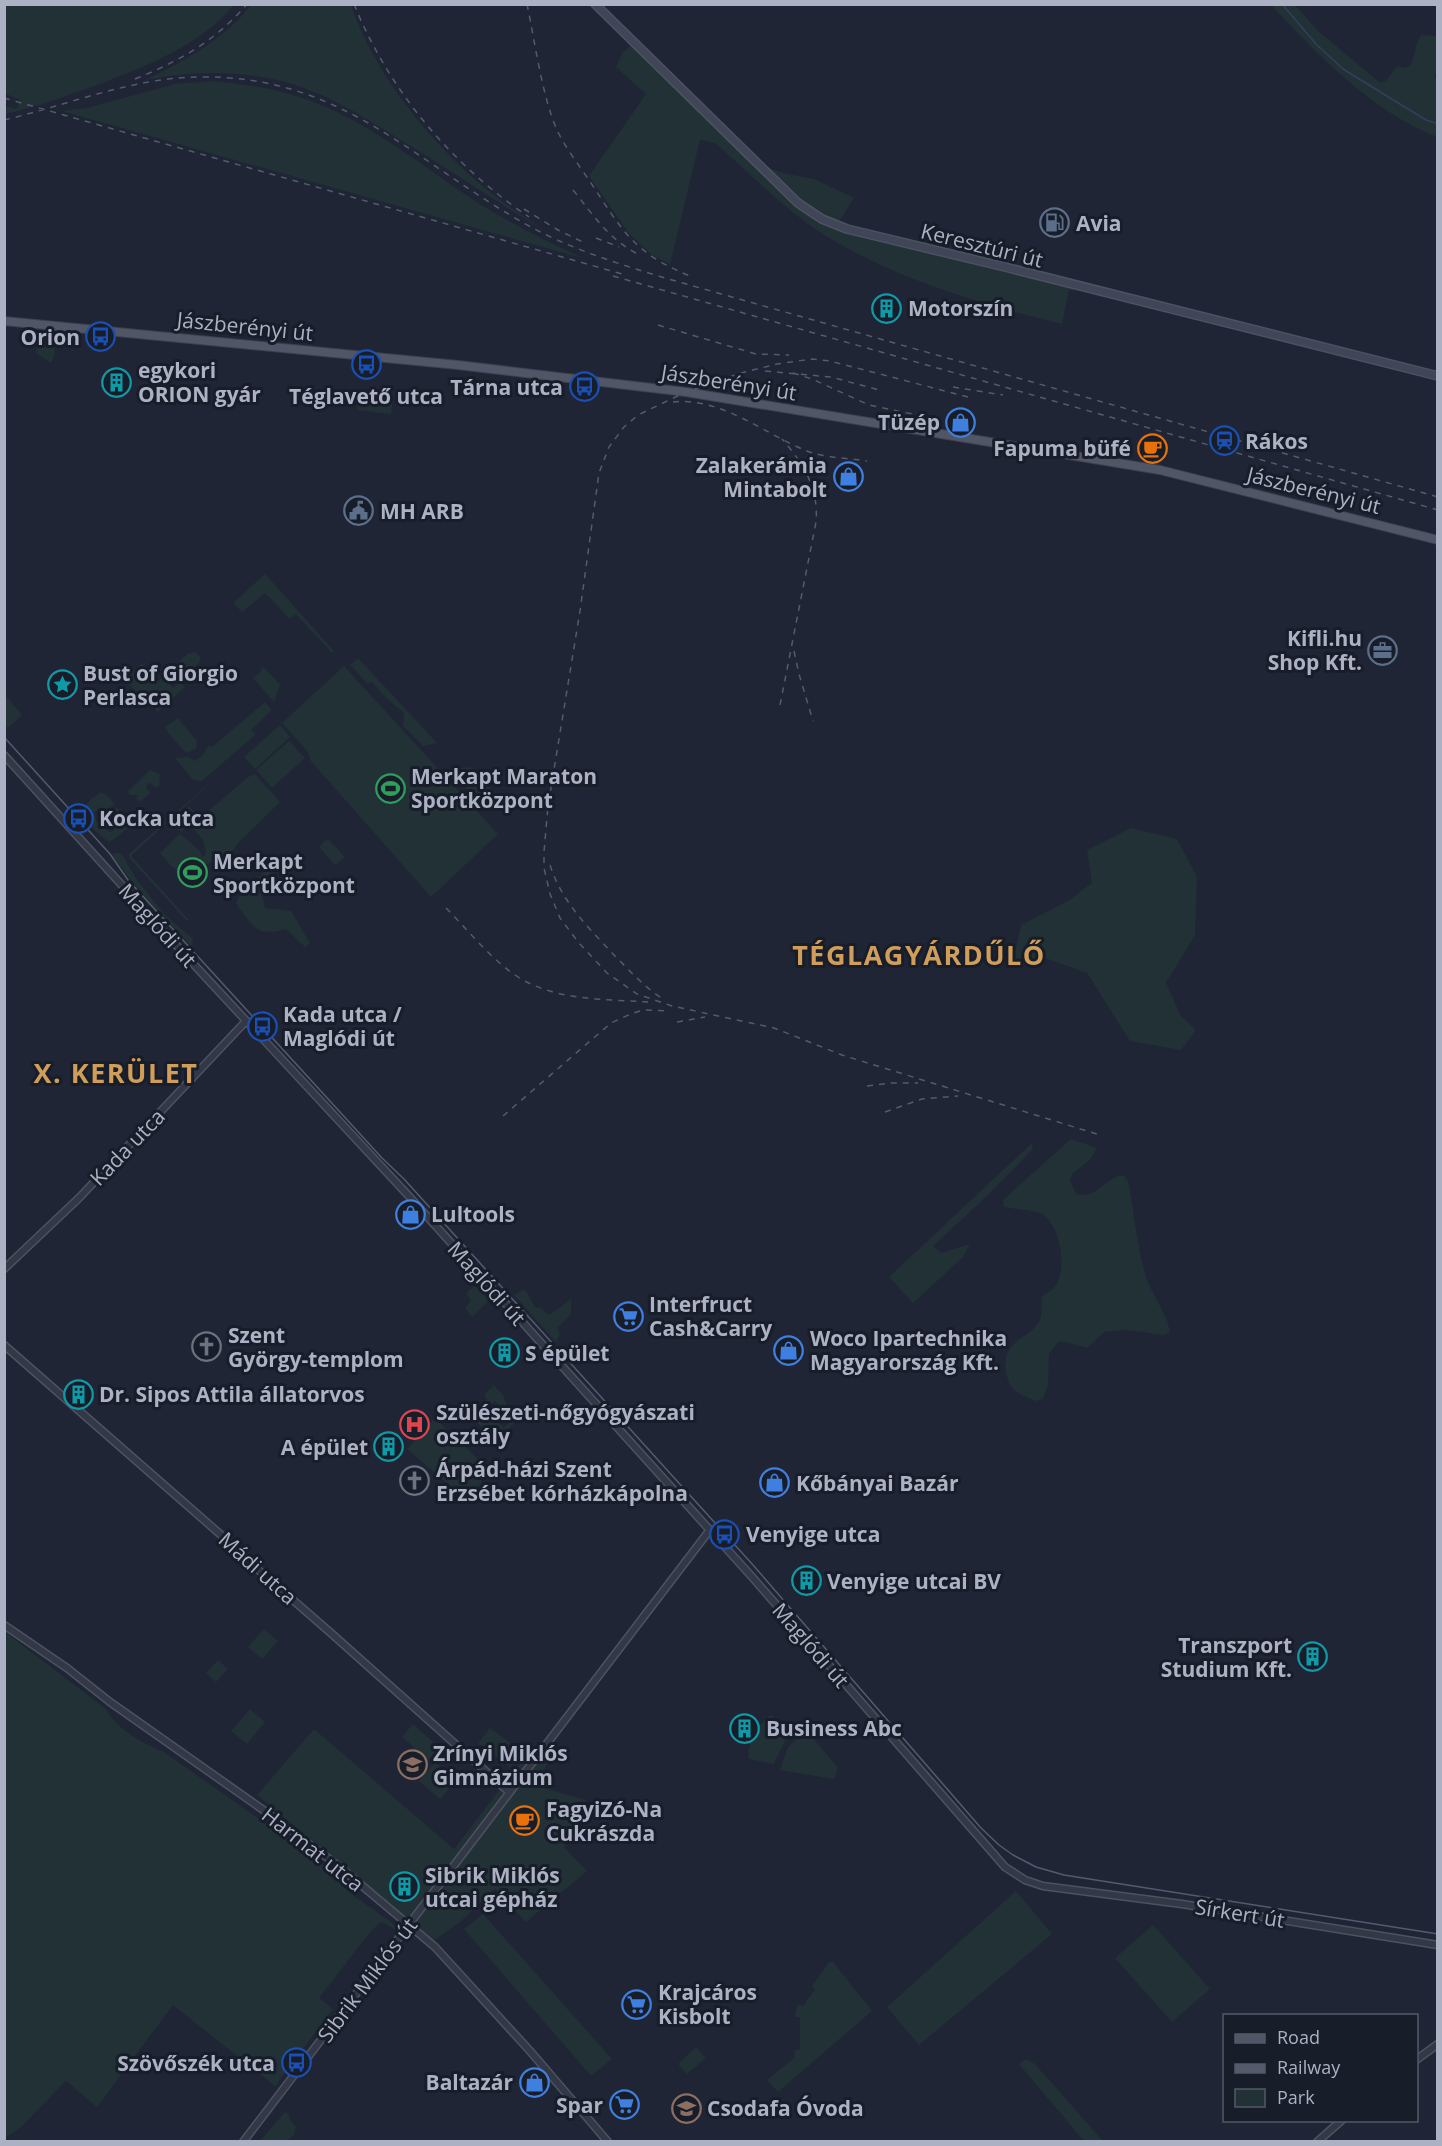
<svg xmlns="http://www.w3.org/2000/svg" width="1442" height="2146" font-family="'Open Sans',sans-serif">
<rect width="100%" height="100%" fill="#1f2535"/>
<path fill="#213136" d="M5 4H234V5C200 46 146 66 97 85 66 96 36 107 5 114V106L17 109 20 99 5 94Z
M251 5H351C373 69 419 128 469 174 492 196 521 214 547 232 496 202 447 168 396 137 360 115 323 91 281 81 233 70 193 71 145 80 185 61 223 40 251 5Z
M1271 5H1295L1317 30 1379 82 1386 81 1397 66 1404 68 1410 66C1415 56 1415 45 1421 35L1437 36V71L1434 76 1437 78V137C1370 110 1319 56 1271 5Z
M634 43 764 167 787 174 814 179 854 198 838 223 1085 290H1069L1062 324C982 305 893 278 823 234 784 209 750 173 715 143L700 140 670 264 652 255 628 232 589 176 646 94 616 67 623 52Z
M213 81C248 85 282 89 316 103 376 126 429 172 483 206 516 226 550 243 585 259L62 111 87 108 175 84Z
M48 329C56 337 57 354 51 363L36 353C37 342 36 331 48 329Z
M359 393 393 397 391 414 357 410Z
M265 574 334 651 332 653 296 614 290 619 265 593 242 612 233 603Z
M195 652 201 658 199 663 188 673 193 679 187 684 172 668 187 654Z
M358 658 437 743 423 746 403 726 404 713 386 698 372 682 367 683 350 665Z
M142 663 158 681 163 677 173 688 180 681 185 687 158 712 124 680Z
M344 666 498 834 431 897 310 760 308 752 282 723Z
M264 667 280 685 274 702 253 678 261 672 260 670Z
M5 695 22 715 8 728 5 725Z
M265 702 272 710 251 730 256 734 202 781 193 780 175 758 188 757 195 761 203 755 209 745 212 747Z
M178 718 197 741 196 749 186 753 169 734 165 727Z
M280 725 290 737 255 769 244 757Z
M289 741 305 758 272 788 256 770Z
M468 767 476 770 478 777 503 801 495 811C480 800 464 791 456 774L460 768Z
M150 770 160 774 159 787H155L150 783 147 784 146 788 151 793 139 802 136 799 138 795H130L128 791Z
M255 774 280 802 238 843 227 859 219 856 210 863 203 865 194 880 171 866 160 853 180 834 199 850 203 857 206 853 203 840 193 828V824L248 777Z
M205 787H206L131 856 190 921 186 920 129 858V854Z
M101 792 107 795 115 804 107 810 101 807 95 812 96 821 110 832 114 830V824L108 815 116 807 130 822 127 829 110 842C99 836 85 823 83 810L90 800Z
M189 806 198 817 181 832 171 822Z
M1131 828 1177 839 1197 877 1195 935 1166 983 1181 1016 1196 1030 1181 1050 1130 1041 1087 973 1045 958 1013 963 1021 925 1068 901 1092 883 1087 850Z
M326 840 330 841 345 857 335 865 319 847Z
M114 853H120L123 856 137 880 165 915 193 939 192 947 139 891 112 855Z
M266 870 272 874 261 891 265 908 291 911 310 943 305 947 286 929C256 938 253 926 236 903L238 898Z
M1071 1139 1097 1148 1090 1160 1072 1174 1070 1180 1076 1194C1096 1200 1104 1178 1123 1175L1128 1181C1134 1212 1137 1246 1146 1277 1152 1294 1168 1316 1170 1332L1164 1335 1126 1330 1104 1332 1087 1348 1066 1342H1058L1049 1354 1048 1385 1043 1399 1036 1401C1029 1398 1020 1395 1014 1390 1006 1383 1002 1359 1009 1350 1016 1338 1034 1333 1040 1320 1042 1313 1041 1304 1042 1296 1045 1294 1051 1291 1054 1288 1068 1272 1061 1225 1042 1214 1034 1210 1013 1209 1004 1207L1003 1200Z
M1033 1142 1032 1150 988 1195 933 1246 941 1253 970 1244 963 1257 913 1303 889 1277Z
M473 1287H476L489 1300 472 1317 465 1308 471 1301 466 1293Z
M525 1289 535 1307 541 1308 549 1315 571 1299V1314L557 1328 560 1334 556 1342 514 1295Z
M494 1385 503 1395 507 1406 505 1410 495 1401 486 1411 504 1428 510 1422 509 1419 513 1413 515 1415 516 1421 496 1441 488 1434 475 1446 469 1441 482 1427 474 1420 471 1413 487 1399 484 1395Z
M435 1418 483 1464 481 1483 478 1487 455 1490 407 1449Z
M264 1629 278 1641 262 1659 248 1647Z
M5 1632 106 1709C117 1730 143 1743 164 1752L327 1867C344 1895 374 1907 397 1927L395 1929 381 1922 371 1931 319 1998 333 2009 275 2086 173 2005 97 2107 66 2081 20 2128 5 2138Z
M218 1660 228 1669 216 1682 206 1673Z
M250 1709 265 1722 247 1744 231 1731Z
M771 1715 787 1729C788 1741 778 1752 774 1764L749 1759C745 1744 760 1723 771 1715Z
M413 1724 440 1748 428 1760 402 1737Z
M490 1728 521 1751 510 1767 478 1743Z
M314 1729 454 1849 534 1745 550 1760 533 1785 586 1800C582 1819 575 1832 564 1847L587 1871 526 1922 495 1889 459 1923 433 1941 257 1795Z
M806 1730 838 1768 834 1779 780 1770 788 1747Z
M435 1762 456 1781 440 1799 419 1781Z
M1016 1891 1052 1934 919 2045 887 2007Z
M483 1914 612 2059 591 2076 464 1929Z
M1153 1925 1210 1989 1172 2022 1115 1958Z
M829 1962H833L872 2011 778 2092 767 2080 794 2058 795 2050H800V2017H795L796 2010 799 2004 803 2006 815 1989 812 1986Z
M696 2047 706 2058 687 2074 678 2064Z
M1026 2059 1035 2064 1103 2141H1084L1019 2064Z
M285 2112 289 2114 290 2120 296 2127 294 2135 287 2141H260Z"/>
<g fill="none" stroke-linecap="round" stroke-linejoin="round">
<path stroke="#333f5c" stroke-width="1.5" d="M1282 4 1316 44 1343 69 1426 120 1438 124"/>
<defs>
<path id="tertiary" d="M4 755 186 956 406 1193 753 1578 1005 1867 1025 1880 1043 1886 1182 1904 1438 1945
M4 1269 79 1198 246 1021
M4 1345 220 1534 247 1560 332 1634 509 1792
M4 1625 67 1668 110 1702 269 1814 341 1868 435 1947 530 2051 608 2142
M1416 2060 1438 2044
M243 2142 709 1531
M1317 2142 1342 2120"/>
<path id="secondary" d="M595 4 798 203 822 219 847 229 1005 267 1438 376"/>
<path id="primary" d="M4 321 458 365 686 392 1160 470 1438 540"/>
</defs>
<use href="#tertiary" stroke="#4d5261" stroke-width="9"/>
<use href="#secondary" stroke="#4d5261" stroke-width="10"/>
<use href="#primary" stroke="#3c414f" stroke-width="10"/>
<use href="#tertiary" stroke="#323845" stroke-width="6"/>
<use href="#secondary" stroke="#404658" stroke-width="7"/>
<use href="#primary" stroke="#505666" stroke-width="8"/>
<path stroke="#545b6d" stroke-width="1.5" d="M4 737 110 854 128 880 382 1158 404 1179 753 1565 981 1828 999 1845 1013 1855 1036 1867 1064 1875 1438 1934"/>
<path stroke="#545b6d" stroke-width="1.5" stroke-dasharray="6 6" stroke-linecap="butt" d="M354 4C389 91 452 165 529 217
M527 4C535 42 542 96 557 130 565 147 578 164 589 180 622 230 633 253 690 276
M135 79C178 62 217 40 247 4
M4 98 622 274
M4 120C68 105 134 77 200 77 339 75 410 158 522 222 567 248 616 263 665 278L1438 497
M573 190C595 217 608 239 641 256
M524 209 558 230 587 244
M596 238 619 247
M613 276 1438 510
M658 325 756 354 789 355
M765 371 831 377 883 391
M793 373 812 379 869 405 917 415
M953 387 1003 395
M968 397 830 361 812 359 777 364 741 373 686 392 638 415 624 427 609 447 599 473 580 611 548 806 544 852V868L550 894 560 918 579 943 607 973 637 994 672 1006 774 1028 842 1055 1100 1135
M673 402C722 397 764 434 807 451 825 458 847 458 867 461
M794 651 799 674 813 721
M780 705 816 522C819 488 803 463 782 439
M550 865C562 903 589 928 615 956 631 972 646 989 665 1000
M446 908C468 930 489 957 515 975 553 1001 604 999 648 1002
M677 1022 705 1017
M867 1086 891 1083H918
M885 1112 922 1099 958 1096
M503 1116 611 1023 633 1013 644 1010 669 1011"/>
</g>
<defs>
<symbol id="fuel-ring" viewBox="-11 -11 22 22"><circle r="9.5" fill="#181d2a" stroke="#5c6f8a" stroke-width="1.5"/><path d="M-5.5-6h7V0h2V4h1.3V-2.5L3-4.5l.8-.8L6-3V5H2.5V1h-1V6h-7ZM-4.2-4.7v3.2H.2V-4.7Z" fill="#5c6f8a"/></symbol>
<symbol id="building-ring" viewBox="-11 -11 22 22"><circle r="9.5" fill="#181d2a" stroke="#0f9aa8" stroke-width="1.5"/><path d="M-4-6H4V6H1V3H-1V6H-4ZM-2.5-4.3h1.7v1.8h-1.7ZM.8-4.3h1.7v1.8H.8ZM-2.5-1h1.7V.8h-1.7ZM.8-1h1.7V.8H.8Z" fill="#0f9aa8"/></symbol>
<symbol id="bus-ring" viewBox="-11 -11 22 22"><circle r="9.5" fill="#181d2a" stroke="#1a4fb4" stroke-width="1.5"/><path d="M-5-6H5V4H4V6H2V4H-2V6H-4V4H-5ZM-3.5-4V0h7V-4ZM-3.5 1.2v1.5H-2V1.2ZM2 1.2v1.5H3.5V1.2Z" fill="#1a4fb4"/></symbol>
<symbol id="shop-ring" viewBox="-11 -11 22 22"><circle r="9.5" fill="#181d2a" stroke="#3f7fe0" stroke-width="1.5"/><path d="M-5-2.5h2.3a2.7 3.5 0 0 1 5.4 0H5L5.5 6h-11ZM-1.5-2.5h3a1.5 2.3 0 0 0-3 0Z" fill="#3f7fe0"/></symbol>
<symbol id="station-ring" viewBox="-11 -11 22 22"><circle r="9.5" fill="#181d2a" stroke="#1a4fb4" stroke-width="1.5"/><path d="M-3-6H3Q5-6 5-4V2Q5 4 3 4L4.5 6H3L1.5 4h-3L-3 6H-4.5L-3 4Q-5 4-5 2V-4Q-5-6-3-6ZM-3.5-4v3h7v-3ZM-3.5 1v1.5H-2V1ZM2 1v1.5H3.5V1Z" fill="#1a4fb4"/></symbol>
<symbol id="cafe-ring" viewBox="-11 -11 22 22"><circle r="9.5" fill="#181d2a" stroke="#e8710a" stroke-width="1.5"/><path d="M-5.5-4.5H6V0H3Q3 3.5 0 3.5H-2.5Q-5.5 3.5-5.5 0ZM3-3.2v2h1.7v-2ZM-6 4.5H4V6H-6Z" fill="#e8710a"/></symbol>
<symbol id="civic-ring" viewBox="-11 -11 22 22"><circle r="9.5" fill="#181d2a" stroke="#5c6f8a" stroke-width="1.5"/><path d="M-.6-6.5H3V-4.5H.6V-3L4-1V1h2V6H-6V1h2V-1L-.6-3ZM-1.2 2.5V6h2.4V2.5Z" fill="#5c6f8a"/></symbol>
<symbol id="office-ring" viewBox="-11 -11 22 22"><circle r="9.5" fill="#181d2a" stroke="#5c6f8a" stroke-width="1.5"/><path d="M-6-3h4V-5.5h4V-3h4V5H-6ZM-1-4.5V-3h2v-1.5ZM-6 0V1H6V0Z" fill="#5c6f8a"/></symbol>
<symbol id="sight-ring" viewBox="-11 -11 22 22"><circle r="9.5" fill="#181d2a" stroke="#0f9aa8" stroke-width="1.5"/><path d="M0-6L1.8-2.2L6-1.7L2.9 1.2L3.7 5.4L0 3.3L-3.7 5.4L-2.9 1.2L-6-1.7L-1.8-2.2Z" fill="#0f9aa8"/></symbol>
<symbol id="stadium-ring" viewBox="-11 -11 22 22"><circle r="9.5" fill="#181d2a" stroke="#2e9e5b" stroke-width="1.5"/><path d="M0-5a6.5 5 0 1 0 0 10a6.5 5 0 1 0 0-10ZM-3.5-1.8h7v3.6h-7Z" fill="#2e9e5b"/></symbol>
<symbol id="supermarket-ring" viewBox="-11 -11 22 22"><circle r="9.5" fill="#181d2a" stroke="#3f7fe0" stroke-width="1.5"/><path d="M-6-5.5h2.5l.6 2H6L4.5 2H-2.5L-4.4-4H-6ZM-1.5 3.2a1.3 1.3 0 1 0 .1 0ZM3 3.2a1.3 1.3 0 1 0 .1 0Z" fill="#3f7fe0"/></symbol>
<symbol id="church-ring" viewBox="-11 -11 22 22"><circle r="9.5" fill="#181d2a" stroke="#6b7280" stroke-width="1.5"/><path d="M-1.2-6h2.4v3.5h3.3v2.4h-3.3V6h-2.4V-.1h-3.3v-2.4h3.3Z" fill="#6b7280"/></symbol>
<symbol id="hospital-ring" viewBox="-11 -11 22 22"><circle r="9.5" fill="#181d2a" stroke="#e0444e" stroke-width="1.5"/><path d="M-5-5h3v3.5h4V-5h3V5h-3V1.5h-4V5h-3Z" fill="#e0444e"/></symbol>
<symbol id="school-ring" viewBox="-11 -11 22 22"><circle r="9.5" fill="#181d2a" stroke="#8d6e63" stroke-width="1.5"/><path d="M0-5L7-2L0 1L-7-2ZM-4 1L0 2.5L4 1V4Q0 6-4 4Z" fill="#8d6e63"/></symbol>
</defs>
<g fill-rule="evenodd">
<use href="#fuel-ring" x="1038" y="206" width="33" height="33"/>
<use href="#building-ring" x="870" y="292" width="33" height="33"/>
<use href="#bus-ring" x="84" y="320" width="33" height="33"/>
<use href="#bus-ring" x="350" y="348" width="33" height="33"/>
<use href="#building-ring" x="100" y="366" width="33" height="33"/>
<use href="#bus-ring" x="568" y="370" width="33" height="33"/>
<use href="#shop-ring" x="944" y="406" width="33" height="33"/>
<use href="#station-ring" x="1208" y="424" width="33" height="33"/>
<use href="#cafe-ring" x="1136" y="432" width="33" height="33"/>
<use href="#shop-ring" x="832" y="460" width="33" height="33"/>
<use href="#civic-ring" x="342" y="494" width="33" height="33"/>
<use href="#office-ring" x="1366" y="634" width="33" height="33"/>
<use href="#sight-ring" x="46" y="668" width="33" height="33"/>
<use href="#stadium-ring" x="374" y="772" width="33" height="33"/>
<use href="#bus-ring" x="62" y="802" width="33" height="33"/>
<use href="#stadium-ring" x="176" y="856" width="33" height="33"/>
<use href="#bus-ring" x="246" y="1010" width="33" height="33"/>
<use href="#shop-ring" x="394" y="1198" width="33" height="33"/>
<use href="#supermarket-ring" x="612" y="1300" width="33" height="33"/>
<use href="#church-ring" x="190" y="1330" width="33" height="33"/>
<use href="#shop-ring" x="772" y="1334" width="33" height="33"/>
<use href="#building-ring" x="488" y="1336" width="33" height="33"/>
<use href="#building-ring" x="62" y="1378" width="33" height="33"/>
<use href="#hospital-ring" x="398" y="1408" width="33" height="33"/>
<use href="#building-ring" x="372" y="1430" width="33" height="33"/>
<use href="#church-ring" x="398" y="1464" width="33" height="33"/>
<use href="#shop-ring" x="758" y="1466" width="33" height="33"/>
<use href="#bus-ring" x="708" y="1518" width="33" height="33"/>
<use href="#building-ring" x="790" y="1564" width="33" height="33"/>
<use href="#building-ring" x="1296" y="1640" width="33" height="33"/>
<use href="#building-ring" x="728" y="1712" width="33" height="33"/>
<use href="#school-ring" x="396" y="1748" width="33" height="33"/>
<use href="#cafe-ring" x="508" y="1804" width="33" height="33"/>
<use href="#building-ring" x="388" y="1870" width="33" height="33"/>
<use href="#supermarket-ring" x="620" y="1988" width="33" height="33"/>
<use href="#bus-ring" x="280" y="2046" width="33" height="33"/>
<use href="#shop-ring" x="518" y="2066" width="33" height="33"/>
<use href="#supermarket-ring" x="608" y="2088" width="33" height="33"/>
<use href="#school-ring" x="670" y="2092" width="33" height="33"/>
</g>
<g text-anchor="middle" dominant-baseline="central" stroke-width="6" stroke-linejoin="round" paint-order="stroke">
<g font-size="21" font-weight="bold" fill="#acb2c3" stroke="#181d2a" text-anchor="start">
<text x="1076" y="223">Avia</text>
<text x="908" y="308">Motorszín</text>
<text x="80" y="337" text-anchor="end">Orion</text>
<text x="138" y="370">egykori<tspan x="138" dy="24">ORION gyár</tspan></text>
<text x="563" y="387" text-anchor="end">Tárna utca</text>
<text x="366" y="396" text-anchor="middle">Téglavető utca</text>
<text x="940" y="422" text-anchor="end">Tüzép</text>
<text x="1245" y="441">Rákos</text>
<text x="1131" y="448" text-anchor="end">Fapuma büfé</text>
<text x="827" y="465" text-anchor="end">Zalakerámia<tspan x="827" dy="24">Mintabolt</tspan></text>
<text x="380" y="511">MH ARB</text>
<text x="1362" y="638" text-anchor="end">Kifli.hu<tspan x="1362" dy="24">Shop Kft.</tspan></text>
<text x="83" y="673">Bust of Giorgio<tspan x="83" dy="24">Perlasca</tspan></text>
<text x="411" y="776">Merkapt Maraton<tspan x="411" dy="24">Sportközpont</tspan></text>
<text x="99" y="818">Kocka utca</text>
<text x="213" y="861">Merkapt<tspan x="213" dy="24">Sportközpont</tspan></text>
<text x="283" y="1014">Kada utca /<tspan x="283" dy="24">Maglódi út</tspan></text>
<text x="431" y="1214">Lultools</text>
<text x="649" y="1304">Interfruct<tspan x="649" dy="24">Cash&amp;Carry</tspan></text>
<text x="228" y="1335">Szent<tspan x="228" dy="24">György-templom</tspan></text>
<text x="810" y="1338">Woco Ipartechnika<tspan x="810" dy="24">Magyarország Kft.</tspan></text>
<text x="525" y="1353">S épület</text>
<text x="99" y="1394">Dr. Sipos Attila állatorvos</text>
<text x="436" y="1412">Szülészeti-nőgyógyászati<tspan x="436" dy="24">osztály</tspan></text>
<text x="368" y="1447" text-anchor="end">A épület</text>
<text x="436" y="1469">Árpád-házi Szent<tspan x="436" dy="24">Erzsébet kórházkápolna</tspan></text>
<text x="796" y="1483">Kőbányai Bazár</text>
<text x="746" y="1534">Venyige utca</text>
<text x="827" y="1581">Venyige utcai BV</text>
<text x="1292" y="1645" text-anchor="end">Transzport<tspan x="1292" dy="24">Studium Kft.</tspan></text>
<text x="766" y="1728">Business Abc</text>
<text x="433" y="1753">Zrínyi Miklós<tspan x="433" dy="24">Gimnázium</tspan></text>
<text x="546" y="1809">FagyiZó-Na<tspan x="546" dy="24">Cukrászda</tspan></text>
<text x="425" y="1875">Sibrik Miklós<tspan x="425" dy="24">utcai gépház</tspan></text>
<text x="658" y="1992">Krajcáros<tspan x="658" dy="24">Kisbolt</tspan></text>
<text x="275" y="2063" text-anchor="end">Szövőszék utca</text>
<text x="513" y="2082" text-anchor="end">Baltazár</text>
<text x="603" y="2105" text-anchor="end">Spar</text>
<text x="707" y="2108">Csodafa Óvoda</text>
</g>
<g font-size="21" fill="#acb2c3" stroke="#181d2a">
<text transform="translate(982 245) rotate(14)">Keresztúri út</text>
<text transform="translate(245 326) rotate(6)">Jászberényi út</text>
<text transform="translate(729 382) rotate(9)">Jászberényi út</text>
<text transform="translate(1314 490) rotate(14)">Jászberényi út</text>
<text transform="translate(158 925) rotate(48)">Maglódi út</text>
<text transform="translate(127 1147) rotate(-46)">Kada utca</text>
<text transform="translate(487 1283) rotate(48)">Maglódi út</text>
<text transform="translate(258 1568) rotate(42)">Mádi utca</text>
<text transform="translate(811 1645) rotate(49)">Maglódi út</text>
<text transform="translate(313 1849) rotate(38)">Harmat utca</text>
<text transform="translate(1240 1913) rotate(9)">Sírkert út</text>
<text transform="translate(367 1980) rotate(-53)">Sibrik Miklós út</text>
</g>
<g font-size="27" font-weight="bold" letter-spacing="1.5" fill="#d09d5a" stroke="#181d2a">
<text x="919" y="954">TÉGLAGYÁRDŰLŐ</text>
<text x="116" y="1072">X. KERÜLET</text>
</g>
</g>
<rect width="1442" height="2146" fill="none" stroke="#acb2c3" stroke-width="12"/>
<rect x="1223" y="2014" width="195" height="108" fill="#181d2a" stroke="#535967" stroke-width="1.5"/>
<rect x="1235" y="2034" width="30" height="9" fill="#505666" stroke="#535967" stroke-width="1.5"/>
<text x="1277" y="2044" font-size="18" fill="#acb2c3">Road</text>
<rect x="1235" y="2064" width="30" height="9" fill="#545b6d" stroke="#535967" stroke-width="1.5"/>
<text x="1277" y="2074" font-size="18" fill="#acb2c3">Railway</text>
<rect x="1235" y="2089" width="30" height="18" fill="#213136" stroke="#535967" stroke-width="1.5"/>
<text x="1277" y="2104" font-size="18" fill="#acb2c3">Park</text>
</svg>
